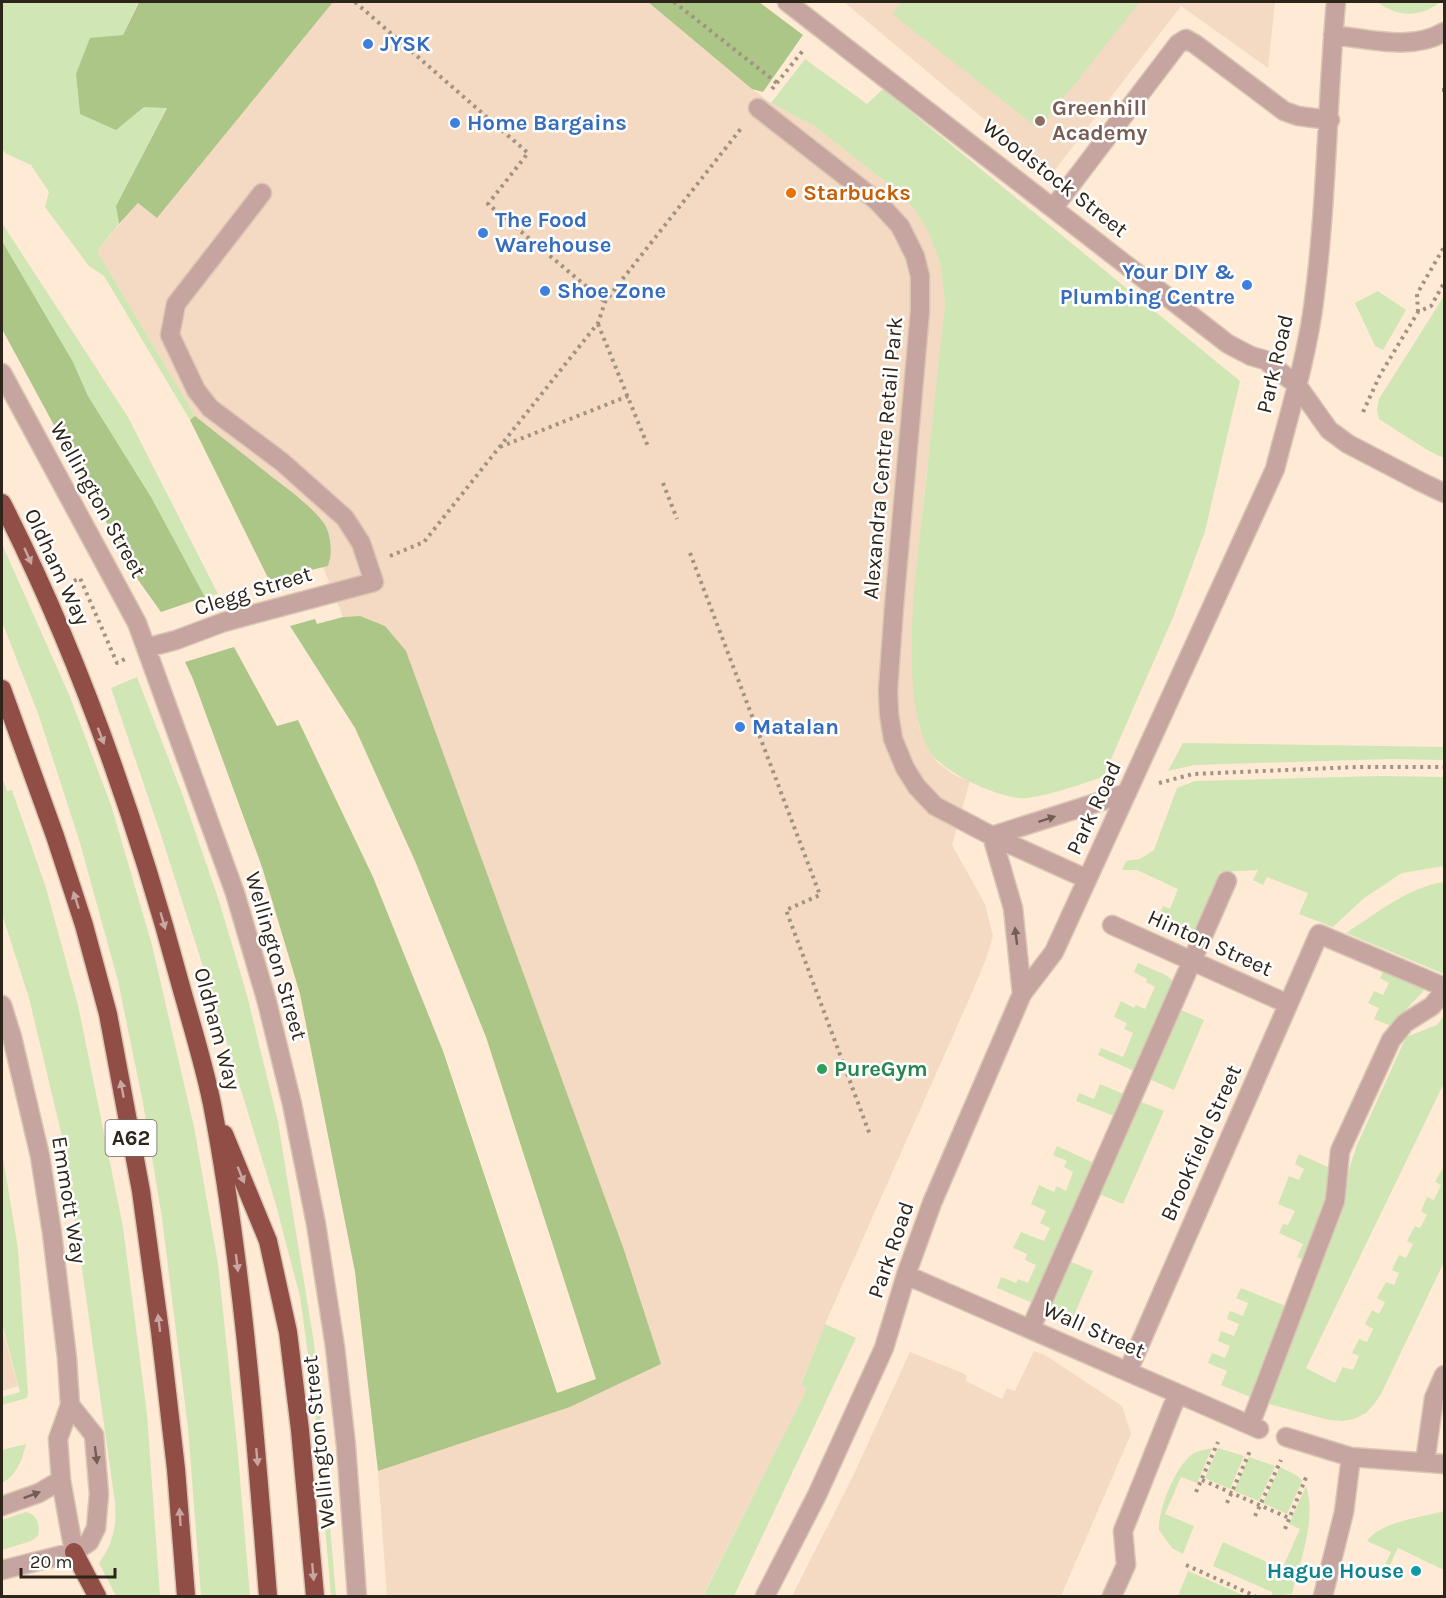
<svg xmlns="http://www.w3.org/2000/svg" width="1446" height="1598" font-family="Karla,sans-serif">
<rect width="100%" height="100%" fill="#ffead6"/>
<path fill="#f4dac3" d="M333 2H648L752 89 771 103 814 126 895 189 915 210 929 233 941 267 945 306 917 561 919 728 929 750 938 763 956 776 970 781 952 845 985 904 993 936 986 959 971 995 825 1324 801 1383 807 1389 704 1593 709 1596H387L378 1471 570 1407 661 1364 360 616 343 617 323 567 328 566 330 561V545L302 500 195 416 97 251 138 203 157 218Z
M844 2H1275L1268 68 1181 6 1051 175Z
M2 1328 18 1386 2 1391Z
M1034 1351 1045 1355 1122 1406 1131 1434 1061 1596H792L853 1476 910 1352 967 1375 966 1381 1002 1399 1007 1388 1015 1391Z"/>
<path fill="#d0e6b4" d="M2 2H138L123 35 76 74 80 114 116 129 144 107H167L116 206 119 224 97 251 195 416 190 420 104 276 89 266 45 207 49 192 31 165 5 153 2 148Z
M902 2H1140L1039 129 892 14Z
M1378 2H1440C1421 18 1396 17 1378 2Z
M805 59 867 104 883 89 1240 381 1205 531 1174 615 1104 775 1097 779C1075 786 1051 795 1027 798 1003 801 941 772 929 750 896 693 919 548 926 481 932 423 938 364 945 306L941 267 929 233 915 210 895 189 814 126 771 103Z
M2 223 128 417 218 594 205 597 151 497 88 396 73 362 2 241Z
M1378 291 1406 310 1383 350 1375 346 1355 303Z
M1444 296V458L1429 451 1379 419 1377 409 1379 399Z
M2 544 70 697 111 805 152 945 194 1127 218 1264 237 1444 250 1596H201L188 1428 162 1218 143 1103 118 981 80 843 39 716 2 622Z
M137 677 183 796 219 901 247 995 278 1122 314 1343 336 1596H331L314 1398 300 1297 276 1205 215 1004 161 835 111 688Z
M1183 743 1444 747V760L1391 759 1194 765 1168 771Z
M1380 776 1444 777V866L1402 873 1363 899 1333 927 1299 914 1308 893 1267 877 1263 885 1253 880 1258 870 1221 872 1191 938 1155 923 1163 906 1170 909 1178 889 1137 870H1122L1126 861 1140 859 1154 850 1177 788 1195 781Z
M2 777 7 791 12 790 46 888 78 1005 123 1227 147 1414 160 1596H116L99 1563C113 1543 117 1527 115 1502L65 1149 29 998 2 914Z
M1444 882V974L1346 933C1376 914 1408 887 1444 882Z
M1138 963 1166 975 1173 981 1134 1071 1098 1055 1101 1048 1123 1057 1133 1033 1124 1029 1127 1023 1114 1017 1121 1001 1134 1008 1136 1005 1145 1009 1155 987 1146 982 1147 979 1134 972Z
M1384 969 1427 987 1391 1026 1374 1019 1379 1008 1368 1003 1374 991 1383 995 1389 983 1380 978Z
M1179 1009 1204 1020 1174 1090 1149 1079Z
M1444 1016V1083L1306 1368 1335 1383 1343 1367 1353 1370 1359 1356 1352 1353 1359 1339 1367 1342 1373 1329 1365 1324 1372 1310 1379 1314 1385 1302 1377 1298 1386 1282 1394 1285 1399 1273 1392 1270 1399 1255 1406 1258 1413 1244 1407 1241 1415 1226 1420 1228 1427 1215 1421 1211 1427 1197 1434 1200 1441 1185 1435 1182 1442 1169 1444 1171V1262L1382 1392 1375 1403 1366 1413 1354 1419 1343 1421 1329 1420 1269 1404 1284 1357 1319 1269 1340 1208 1347 1175 1357 1145 1406 1037 1437 1025Z
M1100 1084 1124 1094 1114 1116 1076 1101 1079 1093 1094 1099Z
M1139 1101 1164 1111 1123 1204 1099 1194Z
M1057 1146 1094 1163 1033 1303 997 1288 1001 1277 1016 1283 1018 1279 1028 1283 1036 1265 1025 1260 1027 1254 1013 1248 1021 1232 1044 1241 1050 1228 1040 1223 1046 1211 1031 1204 1039 1185 1054 1192 1057 1186 1066 1191 1073 1172 1064 1167 1067 1161 1053 1155Z
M2 1151 18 1249 28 1393 27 1398 2 1405V1397L20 1392 2 1324Z
M1299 1154 1328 1167 1325 1208 1304 1260 1297 1257 1303 1244 1279 1233 1283 1224 1288 1225 1295 1211 1278 1204 1289 1176 1299 1180 1304 1169 1295 1164Z
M1069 1261 1093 1271 1072 1320 1048 1309Z
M1241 1288 1286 1306 1250 1397 1221 1385 1227 1371 1208 1363 1212 1353 1225 1358 1230 1346 1218 1341 1221 1331 1234 1336 1239 1324 1227 1319 1230 1311 1243 1316 1248 1303 1236 1298Z
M825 1324 856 1338 734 1596H709L704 1594 807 1389 801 1384Z
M26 1444C22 1460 17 1475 2 1483V1450Z
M1212 1448 1197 1483 1181 1477 1165 1514 1194 1526 1183 1554 1172 1548 1159 1530C1158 1510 1174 1470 1190 1456 1196 1451 1204 1450 1212 1448Z
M1218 1448 1244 1456 1230 1489 1205 1478Z
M1249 1457 1275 1466 1259 1501 1234 1491Z
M1280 1467 1298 1476 1302 1481 1287 1514 1263 1503Z
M1306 1486C1317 1520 1300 1560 1292 1594L1272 1596V1592L1213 1566 1223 1542 1282 1569 1300 1529 1289 1524Z
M1444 1511V1570L1398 1548 1387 1571 1383 1569 1391 1552 1367 1541C1380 1522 1423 1517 1444 1511Z
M26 1512C38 1515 40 1525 38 1536L31 1541 2 1550V1520Z
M1188 1571 1245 1596H1178Z"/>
<path fill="#abc687" d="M139 2H333L157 218 138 203 119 224 116 206 167 108 144 107 116 130 80 114 76 74 90 38 123 35Z
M648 2H759L803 35 763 92 752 89Z
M2 241 73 362 88 396 151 497 205 597 161 612 136 577 2 329Z
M195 416C220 436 246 456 271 476 289 490 309 504 323 522 331 532 333 554 328 566L269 580 190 420Z
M360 616 385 626 406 651 624 1250 661 1364 570 1407 378 1471 355 1272 300 994 262 867 193 679 185 662 234 647 277 726 298 720 373 877 443 1051 557 1393 596 1379 486 1037 415 861 355 728 290 626 315 619 317 624 343 617Z"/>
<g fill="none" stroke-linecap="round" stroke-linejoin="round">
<defs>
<path id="minor" d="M787 2 1228 344 1251 356 1265 360 1297 385 1329 430 1348 444 1421 482 1444 493
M1333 35C1369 39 1412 51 1444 32
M758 108 877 201 900 226 915 256 920 276V311L894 607 888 690 889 714 893 739 905 768 917 787 935 806 992 836 1087 879
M1054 207 1178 44 1186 39 1195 44 1284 111 1298 116 1330 120
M2 373 137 623 235 893 267 1002 292 1104 316 1224 335 1347 346 1446 357 1596
M146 648 176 640 224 622 374 582 361 543 345 518 282 462 210 408 196 390 170 335 176 304 262 193
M992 836 1013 908 1022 994
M992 836 1127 793
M1112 925 1288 1004
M2 1005 12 1037 40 1156 52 1233 67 1358 70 1405 58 1439 61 1480 74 1552
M906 1275 1259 1429
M1031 1328 1227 881
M1128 1371 1319 934 1444 987
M1250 1425 1335 1201 1340 1151 1391 1040 1405 1023 1432 1006 1444 991
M1286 1437 1351 1457 1444 1464
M1425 1462 1434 1398 1444 1375
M2 1506 39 1493 61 1480
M2 1570 74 1552 89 1542 96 1528 99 1494 94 1435 70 1405
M765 1596 817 1495 884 1348 906 1275 932 1203 1022 994 1054 952 1275 469C1289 414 1307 357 1314 301 1327 201 1327 101 1336 2
M1112 1596 1126 1565 1123 1531 1177 1395
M1323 1596 1344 1512 1351 1457"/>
<path id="highway" d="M2 503C79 655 136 819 180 983 191 1023 204 1064 212 1104 243 1267 255 1432 268 1596
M2 689 55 836 84 925 108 1014 141 1191 160 1331 176 1469 186 1596
M224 1134 268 1241 288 1332 300 1430 315 1596
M74 1552 97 1596"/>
</defs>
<use href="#minor" stroke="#d9c6b4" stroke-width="21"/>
<use href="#highway" stroke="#d9c6b4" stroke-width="21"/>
<path stroke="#a29282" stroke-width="4" stroke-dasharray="3 4.5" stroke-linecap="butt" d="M355 2 528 153 488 204 605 302
M674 2 777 83
M772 89 805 48
M1442 90H1444
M1418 312 1417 294 1444 247
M598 324 649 449
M1363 412 1380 375 1418 312 1431 306 1444 283
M500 447 628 396
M663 483 677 519
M690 553 820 895 786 910 870 1135
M390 556 424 542 598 323 605 302 621 281 743 126
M74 581 80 578 117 663 125 659
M1159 783 1193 774 1356 767H1444
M1202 1480 1289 1518
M1196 1492 1218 1442
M1227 1503 1250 1451
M1255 1516 1281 1460
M1285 1529 1307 1475
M1186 1565 1255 1596"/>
<use href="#minor" stroke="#c6a49f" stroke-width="18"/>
<use href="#highway" stroke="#904e46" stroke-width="18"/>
</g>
<defs><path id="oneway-solid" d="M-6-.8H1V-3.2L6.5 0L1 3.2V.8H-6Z" transform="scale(1.5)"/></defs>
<g fill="#c8a6a2">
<use href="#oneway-solid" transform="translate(28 556) rotate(66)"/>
<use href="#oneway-solid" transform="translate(101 736) rotate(69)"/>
<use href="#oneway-solid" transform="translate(76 900) rotate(-108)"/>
<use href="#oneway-solid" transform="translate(163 921) rotate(74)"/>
<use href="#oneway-solid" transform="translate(122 1089) rotate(-101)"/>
<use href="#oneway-solid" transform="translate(241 1175) rotate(68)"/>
<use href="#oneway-solid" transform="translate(237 1263) rotate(83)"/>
<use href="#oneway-solid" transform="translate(159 1323) rotate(-97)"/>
<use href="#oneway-solid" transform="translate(257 1457) rotate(85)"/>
<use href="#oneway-solid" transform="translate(180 1517) rotate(-94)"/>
<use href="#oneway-solid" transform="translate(313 1572) rotate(85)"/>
</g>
<g fill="#725e56">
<use href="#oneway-solid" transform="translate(1047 819) rotate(-18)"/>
<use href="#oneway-solid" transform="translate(1016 936) rotate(-97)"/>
<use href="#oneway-solid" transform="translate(96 1455) rotate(83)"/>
<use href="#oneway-solid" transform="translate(32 1495) rotate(-21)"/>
</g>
<g fill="#3f7fe0" stroke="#fff" stroke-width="2">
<circle cx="368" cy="44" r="6"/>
<circle cx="455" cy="123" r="6"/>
<circle cx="483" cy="233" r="6"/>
<circle cx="1247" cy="285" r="6"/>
<circle cx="545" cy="291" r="6"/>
<circle cx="740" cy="727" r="6"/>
</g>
<circle fill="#8d6e63" stroke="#fff" stroke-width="2" cx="1040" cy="121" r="6"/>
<circle fill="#e8710a" stroke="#fff" stroke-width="2" cx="791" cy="193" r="6"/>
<circle fill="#2e9e5b" stroke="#fff" stroke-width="2" cx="822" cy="1069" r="6"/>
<circle fill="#0f9aa8" stroke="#fff" stroke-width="2" cx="1416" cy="1571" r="6"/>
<g text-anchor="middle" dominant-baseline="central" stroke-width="5" stroke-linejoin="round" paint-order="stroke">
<rect fill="#fff" stroke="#6c665f" stroke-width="1.5" x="105.5" y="1120" width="51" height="36" rx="4.5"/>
<g font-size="21" font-weight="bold" fill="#2d241a">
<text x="131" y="1138">A62</text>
</g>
<g font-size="22" font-weight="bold" fill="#366cbe" stroke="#fff" text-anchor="start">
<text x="380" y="44">JYSK</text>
<text x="467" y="123">Home Bargains</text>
<text x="495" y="220">The Food<tspan x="495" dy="25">Warehouse</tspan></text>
<text x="1235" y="272" text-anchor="end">Your DIY &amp;<tspan x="1235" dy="25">Plumbing Centre</tspan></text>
<text x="557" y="291">Shoe Zone</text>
<text x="752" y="727">Matalan</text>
</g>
<g font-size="22" font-weight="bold" fill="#785e54" stroke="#fff" text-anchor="start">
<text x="1052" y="108">Greenhill<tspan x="1052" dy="25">Academy</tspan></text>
</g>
<g font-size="22" fill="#2d241a" stroke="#fff">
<text transform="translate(1055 178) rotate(38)">Woodstock Street</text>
<text transform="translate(1275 364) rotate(-77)">Park Road</text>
<text transform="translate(883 458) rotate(-85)">Alexandra Centre Retail Park</text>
<text transform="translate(98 500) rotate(61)">Wellington Street</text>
<text transform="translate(57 567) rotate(65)">Oldham Way</text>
<text transform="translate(253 591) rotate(-17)">Clegg Street</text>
<text transform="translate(1094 808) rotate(-65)">Park Road</text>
<text transform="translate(1210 943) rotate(24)">Hinton Street</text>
<text transform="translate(276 956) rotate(74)">Wellington Street</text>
<text transform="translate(217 1029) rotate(75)">Oldham Way</text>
<text transform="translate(1201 1143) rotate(-66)">Brookfield Street</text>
<text transform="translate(69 1200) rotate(81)">Emmott Way</text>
<text transform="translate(891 1250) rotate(-71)">Park Road</text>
<text transform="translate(1094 1330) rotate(24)">Wall Street</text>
<text transform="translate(319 1442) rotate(-96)">Wellington Street</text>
</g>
<g font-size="22" font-weight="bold" fill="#c56008" stroke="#fff" text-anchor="start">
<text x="803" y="193">Starbucks</text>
</g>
<g font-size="22" font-weight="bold" fill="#27864d" stroke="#fff" text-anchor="start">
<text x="834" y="1069">PureGym</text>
</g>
<g font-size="22" font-weight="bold" fill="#0d838f" stroke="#fff" text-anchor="end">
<text x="1404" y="1571">Hague House</text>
</g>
</g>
<rect width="1446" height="1598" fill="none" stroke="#2d241a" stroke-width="6"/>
<path d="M21 1568v9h94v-9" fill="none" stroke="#2d241a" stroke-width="3"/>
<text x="30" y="1568" font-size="18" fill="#2d241a" stroke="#ffffff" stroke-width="4.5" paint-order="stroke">20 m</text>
</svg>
